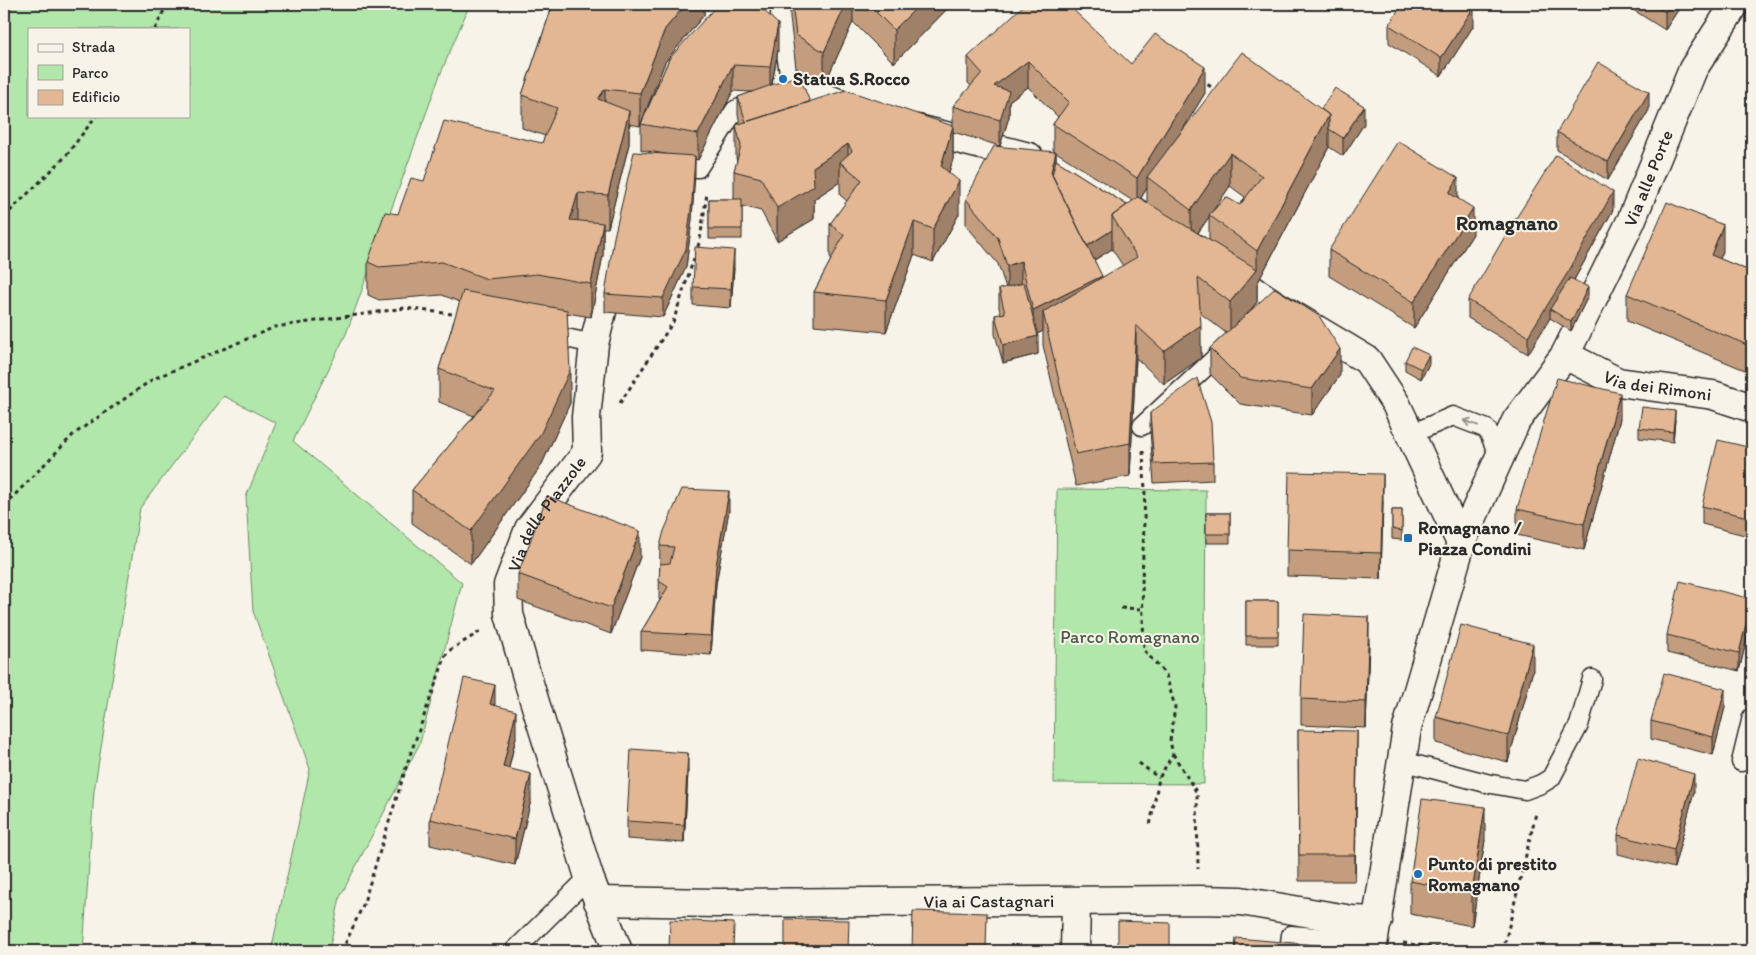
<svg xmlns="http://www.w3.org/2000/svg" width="1756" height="955" font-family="Itim,sans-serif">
<rect width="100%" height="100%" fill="#f7f3e8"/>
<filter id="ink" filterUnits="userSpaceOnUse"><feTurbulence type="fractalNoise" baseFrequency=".02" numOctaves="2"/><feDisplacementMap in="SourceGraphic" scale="10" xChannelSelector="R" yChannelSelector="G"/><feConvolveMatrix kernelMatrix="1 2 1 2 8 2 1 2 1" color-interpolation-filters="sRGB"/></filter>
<g filter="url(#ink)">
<path fill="#b1e7aa" stroke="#6e896a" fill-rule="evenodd" d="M4 4H470L440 75 346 334 293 441 462 583 420 743 340 897 329 951H271L310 769 253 611 246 497 276 423 224 396 140 508 94 791 83 951H4ZM29 29H189V116H29Z
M1057 489 1206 490 1204 784 1054 783Z"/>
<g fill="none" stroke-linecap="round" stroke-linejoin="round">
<defs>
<path id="lane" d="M671 164 698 168 735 110 758 101
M547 334 594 344
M1142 426 1226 348
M1411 434 1453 416 1487 429 1500 458
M1402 761 1486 783 1525 790 1541 784 1551 778 1579 725 1592 679
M1741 762 1752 717
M1289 950 1291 935 1374 942
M514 951 589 877"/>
<g id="street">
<path d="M791 4 785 14 796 86 858 111"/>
<path d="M918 129 1029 157"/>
<path d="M1227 273 1272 303 1367 360 1396 404 1461 543"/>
<path id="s1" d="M1565 355 1618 382 1713 395 1752 408"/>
<path id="s2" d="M598 901 718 903 1199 900 1241 901 1352 920 1378 921"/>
<path id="s3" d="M618 951 589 877 527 677 509 614 508 585 529 529 587 452 586 417 594 344 606 295 610 235 629 171 631 158 656 101"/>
<path d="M1075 951 1076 902"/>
</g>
<g id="secondary">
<path id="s4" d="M1372 951 1407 728 1461 543 1516 421 1565 355 1631 221 1693 69 1735 4"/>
</g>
</defs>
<use href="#lane" stroke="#2b2b2b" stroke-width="21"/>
<use href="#street" stroke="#2b2b2b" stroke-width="31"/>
<use href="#secondary" stroke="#2b2b2b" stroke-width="31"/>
<path stroke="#2b2b2b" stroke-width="3" stroke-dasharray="4 4" stroke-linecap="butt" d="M155 29 167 4
M1201 80 1217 91
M4 217 65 157 96 116
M620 403 673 322 700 240 707 193
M1143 451 1145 490 1142 583 1144 650 1166 675 1175 707 1170 741 1173 754 1159 778 1150 826
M4 506 74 434 153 379 275 327 405 308 460 315
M1121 608 1143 609
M1173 754 1197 793 1198 869
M1139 763 1159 778
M1403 943 1459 951
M342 951 363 905 410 755 447 652 481 631
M1503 951 1536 813"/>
<use href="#lane" stroke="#f7f3e8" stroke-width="18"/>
<use href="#street" stroke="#f7f3e8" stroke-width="28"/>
<use href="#secondary" stroke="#f7f3e8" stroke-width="28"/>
</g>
<path fill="#c39d7e" stroke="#2b2b2b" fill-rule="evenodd" d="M553 4H713L707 10 704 7V15L665 62 640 126 629 124V144L608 228H603V255L591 317 567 313 570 403 541 466 471 564 412 523V490L474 416 439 402V369L460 302 442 295 379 300 368 295V262L398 214 424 181 542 143 545 136 522 128V95Z
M790 4H952L894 63 853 22 824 85 796 68 790 18Z
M1624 4H1682L1665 30Z
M1752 13V37L1750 36V17Z
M1389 25H1474L1441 76 1389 43Z
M778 50 772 85 810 102 953 126V106L971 86 968 83V57L1131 64 1205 93 1180 134 1321 109 1364 124 1343 156 1329 147 1257 284V302L1249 312 1340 375 1312 415 1240 404 1210 374V348L1226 333 1200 313 1201 358 1164 384 1136 358 1130 476 1076 486 1043 345V331L1037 334 1038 354 1003 363 995 334V315L1001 314 999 308V289L1006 288 998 264 966 225V199L1055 152 1053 150V124L1058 117 1028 87 1009 101V117L1000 146 953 132V159L949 172 959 214 933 262 914 255 886 332 814 325V292L832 258 830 257V224L847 201 840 195V182L814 199V219L777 241 761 211 742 206V239H709V199H734V171L737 162 736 158V125L740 123 738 115V97L752 92 733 91 698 160 695 159 692 219 686 267 663 317 605 312V294L666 154 641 150V124L669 59ZM1056 152 1133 201 1127 205 1056 160ZM1230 186 1245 197 1240 205 1215 208ZM1147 188V202L1141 198ZM1209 217V240L1198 233ZM1112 249 1123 266 1102 278 1094 260Z
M1649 110 1608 180 1557 150V132Z
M1458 198 1473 234 1414 328 1329 276V250Z
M1613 210 1574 280 1588 296 1571 331 1550 318 1528 354 1468 318V300Z
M1723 251 1720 259 1752 272V373L1627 321V294Z
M734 268 731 308 693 305V287Z
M1405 361 1429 364 1421 379 1405 370Z
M1150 413 1213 462V480L1154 483 1150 431Z
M1620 419 1584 550 1517 535V509Z
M1675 420 1673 442 1639 438V428Z
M1752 448V537L1702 524V506Z
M1383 501 1381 579 1287 576V550Z
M729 510 716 584 711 655 641 650V632L660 600 659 599 660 546Z
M1392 510H1402V540L1392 539Z
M1206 513H1230V543H1206Z
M640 557 611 634 518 600V574Z
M1246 601H1278V645H1246Z
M1752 617 1739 671 1667 653V635Z
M1369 643 1366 728 1301 725V699Z
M1533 670 1508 762 1436 743V717Z
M495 706 516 737 509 768 531 800 515 865 430 845V819Z
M1725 707 1713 755 1651 739V721Z
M1298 730 1357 757 1355 881H1299Z
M688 772 684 843 627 839V821Z
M1694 792 1674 868 1618 854V835Z
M1752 831V877L1745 876V857Z
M1485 840 1472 926 1410 914V881Z"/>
<path fill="#9f8067" stroke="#2b2b2b" d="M686 4H704V15L665 62 640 126V93L665 29Z
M707 4H713L707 10Z
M846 4H853V22L824 85V52Z
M920 4H952L894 63V30Z
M1670 4H1682L1665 30V12Z
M1474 7V25L1441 76V58Z
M778 24V50L770 93V67Z
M1028 61V87L1009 101V117L1000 146V120L994 86Z
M733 65V91L698 160V134Z
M1205 67V93L1152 180 1147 177V188L1137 204V178Z
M605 89V122L598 99Z
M1649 92V110L1608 180V162Z
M1364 106V124L1343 156V138Z
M629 111V144L608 228V195Z
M1329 115V147L1257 284V302L1230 335V302L1257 269V251Z
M953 126V159L941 199V166Z
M848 144V169L840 162V182L814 199V219L777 241V208L813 167Z
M1056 152V178L1054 186 1051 172Z
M1230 153V186L1210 215H1209V217L1191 242V210Z
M695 156V174L692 219 686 267 663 317V298Z
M1458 178V204L1449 193Z
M959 181V214L933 262V229Z
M1613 192V210L1570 287 1550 309V318L1528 354V336Z
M578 193V226L570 220Z
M1473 208V234L1414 328V302Z
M914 222V255L886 332V300Z
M603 223V255L591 317V284Z
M1723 225V251L1711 281V255Z
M1112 230V249L1085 266V248Z
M734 250V268L731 308V289Z
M1021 261V287L1007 293V266Z
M1102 276V302L1043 312V331L1033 336V310Z
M1588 287V296L1571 331V322Z
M1136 325V358L1130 476V443Z
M1201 325V358L1164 384V351Z
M1038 336V354L1003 363V345Z
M1340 349V375L1312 415V389Z
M1429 355V364L1421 379V369Z
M570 370V403L541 466 471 564V531Z
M1620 393V419L1584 550V524Z
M1675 411V420L1673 442V432Z
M1383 474V501L1381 579V553Z
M729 491V510L716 584 711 655V636L716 566Z
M640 531V557L611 634V608Z
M1752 599V617L1739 671V653Z
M1369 617V643L1366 728V702Z
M1533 644V670L1508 762V736Z
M495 685V711L490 704Z
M1725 689V707L1713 755V737Z
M516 711V737L503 793V767Z
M1357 731V757L1355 881V855Z
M688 753V772L684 843V825Z
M531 774V800L515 865V839Z
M1694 774V792L1674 868V850Z
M1485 807V840L1472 926V893Z"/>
<path fill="#e3b793" stroke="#2b2b2b" d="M553 4H686L665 29 640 93 605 89 598 99 629 111 608 195 578 193 570 220 603 223 591 284 537 274 487 279 442 262 379 267 368 262 385 212 398 214 411 178 424 181 444 121 542 143 557 108 522 95Z
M718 4H757L778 24 770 67 733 65 698 134 641 124 669 59Z
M792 4H846L824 52 796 35Z
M868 4H920L894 30Z
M1025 4H1067L1131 64 1155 34 1205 67 1137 178 1053 124 1069 102 1028 61 994 86 1009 91 1000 120 953 106 982 73 968 57Z
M1402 4H1468L1474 7 1441 58 1389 25Z
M1653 4H1670L1665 12Z
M1242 52 1329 115 1257 251 1209 215 1226 197 1240 205 1262 176 1230 153 1191 210 1147 177Z
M1598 62 1649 92 1608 162 1557 132Z
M799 75 810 102 746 122 738 97Z
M1335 88 1364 106 1343 138 1329 129V115L1321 109Z
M846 90 953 126 941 166 959 181 933 229 914 222 886 300 814 292 844 235 830 224 862 180 840 162 852 151 848 144 813 167 814 186 777 208 761 178 734 171 741 146 736 125Z
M1398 141 1458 178 1449 193 1473 208 1414 302 1329 250Z
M994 146 1056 152 1051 172 1102 276 1033 310 1021 261 1007 266 998 238 966 199Z
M634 152 695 156 692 201 686 249 663 298 605 294 614 237Z
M1556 155 1613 192 1570 269 1528 336 1468 300 1508 231Z
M1056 160 1127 205 1112 216V230L1087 246 1052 175Z
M1138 197 1257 269 1230 302 1198 278 1201 325 1164 351 1136 325 1130 443 1076 454 1043 312 1137 257 1112 216Z
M709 199H742V229H709Z
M1667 202 1723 225 1711 255 1752 272V347L1627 294Z
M695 247 734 250 731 289 693 287Z
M1570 278 1588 287 1571 322 1550 309Z
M1024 283 1038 336 1003 345 995 315 1005 313 999 289Z
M1275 288 1319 316 1340 349 1312 389 1240 378 1210 348Z
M463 291 567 310 570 370 541 433 471 531 412 490 495 391 439 369Z
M1412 347 1429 355 1421 369 1405 361Z
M1197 378 1211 422 1213 462 1154 464 1150 413Z
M1557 378 1620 393 1584 524 1517 509Z
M1642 407 1675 411 1673 432 1639 428Z
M1718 440 1752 448V518L1702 506Z
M1289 472 1383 474 1381 553 1287 550Z
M682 489 729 491 716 566 711 636 641 632 668 587 659 581 660 564 670 563 674 547 660 546 664 531Z
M547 496 640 531 611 608 518 574Z
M1392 510H1402V531L1392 529Z
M1206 513H1230V534H1206Z
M1680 581 1752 599 1739 653 1667 635Z
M1246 601H1278V636H1246Z
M1304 614 1369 617 1366 702 1301 699Z
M1461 625 1533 644 1508 736 1436 717Z
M1664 673 1725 689 1713 737 1651 721Z
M464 678 495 685 490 704 516 711 503 767 531 774 515 839 430 819Z
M1298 730 1357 731 1355 855H1299Z
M631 749 688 753 684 825 627 821Z
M1638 758 1694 774 1674 850 1618 835Z
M1422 799 1485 807 1472 893 1410 881Z
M1752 831V859L1745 857Z
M913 911 987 913 986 951H912Z
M785 919 849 920 848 951H785Z
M670 920 734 923 733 951H669Z
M1118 921 1170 923V951H1118Z
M1236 938 1329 946V951H1235Z"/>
<defs><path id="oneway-shaft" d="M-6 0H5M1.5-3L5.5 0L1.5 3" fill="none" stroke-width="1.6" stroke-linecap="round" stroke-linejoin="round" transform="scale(1.25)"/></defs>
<use stroke="#918f8a" href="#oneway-shaft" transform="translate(1471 423) rotate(-159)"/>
</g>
<g fill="#1f6fb2" stroke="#f7f3e8" stroke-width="2">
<circle cx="783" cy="79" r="5"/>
<rect x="1403" y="533" width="10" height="10" rx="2.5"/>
<circle cx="1418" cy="874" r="5"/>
</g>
<g text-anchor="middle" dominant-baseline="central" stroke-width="4" stroke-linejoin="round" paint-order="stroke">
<g font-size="18" font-weight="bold" fill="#2b2b2b" stroke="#f7f3e8" text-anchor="start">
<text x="793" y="79">Statua S.Rocco</text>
<text x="1418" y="528">Romagnano /<tspan x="1418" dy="21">Piazza Condini</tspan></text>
<text x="1428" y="864">Punto di prestito<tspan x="1428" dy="21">Romagnano</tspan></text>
</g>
<g font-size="18" fill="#2b2b2b" stroke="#f7f3e8">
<text stroke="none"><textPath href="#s4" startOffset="830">Via alle Porte</textPath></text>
<text stroke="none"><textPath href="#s1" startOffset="99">Via dei Rimoni</textPath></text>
<text stroke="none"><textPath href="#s3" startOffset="465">Via delle Piazzole</textPath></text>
<text stroke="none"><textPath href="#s2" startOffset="391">Via ai Castagnari</textPath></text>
</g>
<g font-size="18" fill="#4c5a4b" stroke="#f7f3e8">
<text x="1130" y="637">Parco Romagnano</text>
</g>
<g font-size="20" font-weight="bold" fill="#2b2b2b" stroke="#f7f3e8">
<text x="1507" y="223">Romagnano</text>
</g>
</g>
<rect width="1756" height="955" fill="none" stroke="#f7f3e8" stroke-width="20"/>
<rect x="10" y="10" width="1736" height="935" fill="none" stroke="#2b2b2b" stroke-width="2" filter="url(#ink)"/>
<rect x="28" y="28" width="162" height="90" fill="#f7f3e8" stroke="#a5a39c"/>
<rect x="38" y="44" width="25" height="8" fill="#f7f3e8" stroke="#a5a39c"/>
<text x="72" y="52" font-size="15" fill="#2b2b2b">Strada</text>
<rect x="38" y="65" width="25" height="15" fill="#b1e7aa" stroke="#a5a39c"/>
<text x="72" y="78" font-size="15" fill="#2b2b2b">Parco</text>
<rect x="38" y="90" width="25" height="15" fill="#e3b793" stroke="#a5a39c"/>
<text x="72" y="102" font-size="15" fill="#2b2b2b">Edificio</text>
</svg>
